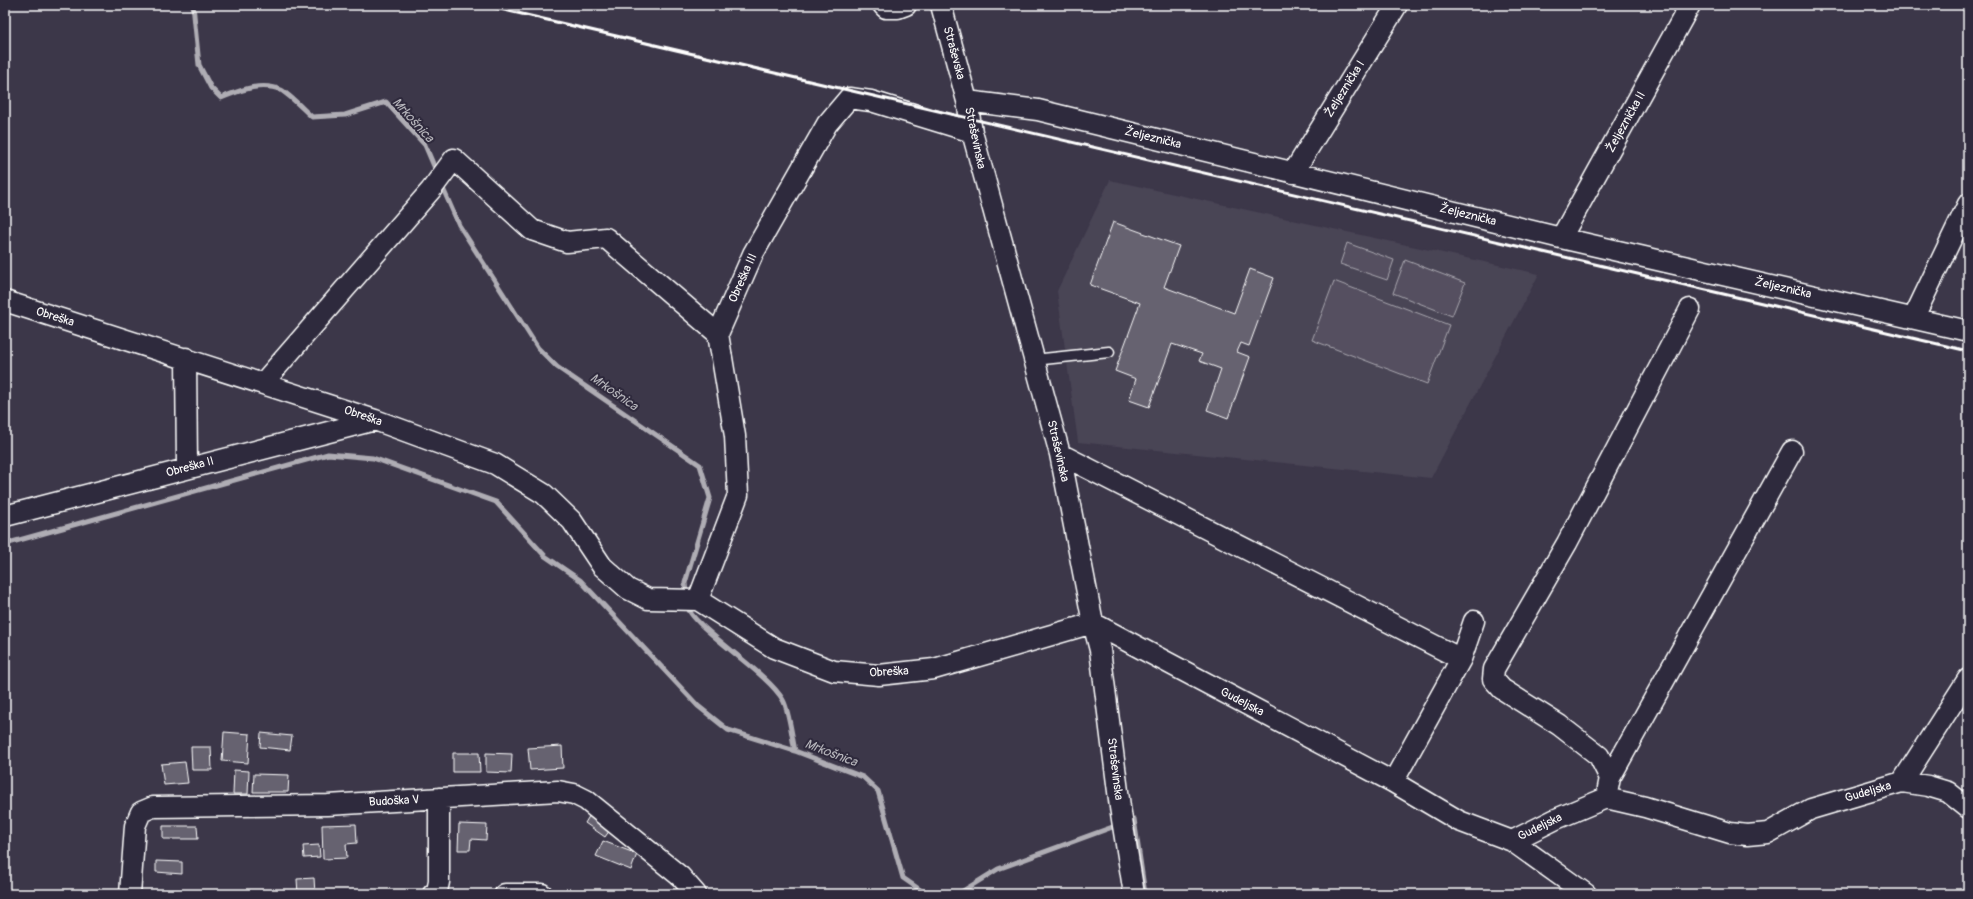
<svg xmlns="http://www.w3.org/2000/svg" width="1973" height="899" font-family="Pangolin,sans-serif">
<rect width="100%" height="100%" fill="#3c3749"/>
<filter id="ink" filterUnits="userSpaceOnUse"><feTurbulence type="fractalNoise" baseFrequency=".025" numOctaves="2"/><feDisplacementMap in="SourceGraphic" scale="8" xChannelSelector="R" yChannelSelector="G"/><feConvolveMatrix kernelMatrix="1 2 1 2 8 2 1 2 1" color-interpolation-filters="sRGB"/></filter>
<g filter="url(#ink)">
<path fill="#494455" d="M1110 180 1539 274 1431 478 1078 442 1057 291Z"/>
<path fill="#555060" stroke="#aaa8b0" d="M1347 243 1394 260 1387 280 1340 264Z
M1405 260 1465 283 1452 316 1393 293Z
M1334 281 1449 325 1427 384 1312 340Z"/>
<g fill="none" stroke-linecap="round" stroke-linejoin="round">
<path stroke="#afadb4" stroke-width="5" d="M193 5 199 65 211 88 221 98C239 91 261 81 281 90 290 95 303 109 312 117L345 115 386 102 425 145 437 173
M441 184 459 225 538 348 557 367 700 465 710 498 685 583 686 595
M5 544 328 454 373 458 496 502 545 556 580 580 698 706 728 730 795 751
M687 605C690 626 768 672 783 700 789 710 792 738 795 751L863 777 878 791 903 878 926 894
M1126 822 1134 819 1145 894
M958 894 998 869 1118 825"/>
</g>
<path fill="#666270" stroke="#fff" d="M1113 222 1179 246 1164 287 1234 313 1250 269 1274 278 1249 346 1241 343 1237 352 1250 357 1228 418 1207 410 1221 369 1199 361 1202 354 1172 344 1149 407 1129 400 1136 379 1115 371 1140 303 1090 285Z
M224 732 250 734 248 763 222 761Z
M261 733 292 736 290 750 260 747Z
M562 746 563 768 530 770 528 748Z
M191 747H211L212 770H192Z
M453 753H479L480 772H453Z
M486 753 512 754 511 773 486 772Z
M185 762 188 783 164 785 161 764Z
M234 770 249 771 248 794H233Z
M254 774 289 775 288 792H253Z
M591 813 612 827 605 837 585 823Z
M356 824 357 843 346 844 347 858 323 859 322 825Z
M459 824 487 825 486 840 471 839 470 850H458Z
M163 826H197L198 839H163Z
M603 841 637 854 631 870 596 856Z
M319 845 320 857 304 858 303 846Z
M156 861 182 862V874L156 872Z
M314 878 315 894H298L297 879Z
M376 891 405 893V894H376Z"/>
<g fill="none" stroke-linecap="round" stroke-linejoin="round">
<defs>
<path id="service" d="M1034 360 1109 352"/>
<path id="minor" d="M883 5 886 8H898L906 5
M941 5 967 101 972 132 1060 454 1093 623 1100 650 1120 807 1134 894
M967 101 1038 110 1561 238 1968 331
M1293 173 1397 5
M1561 238 1690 5
M5 301 375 420 495 464 544 494 572 521 602 566 628 589 648 599 698 600
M1914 317 1968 204
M186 358 187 467
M263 383 431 190 454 159 532 230 567 242 606 238 718 334
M1060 454 1461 659
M5 516 375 420
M698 600 774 648 834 671 879 675 934 669 1093 623 1393 782 1459 821 1512 841 1556 819 1606 798 1645 807 1730 833 1747 835 1768 833 1811 809 1902 782 1928 786 1948 792 1968 808
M698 600 738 495 735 436 718 334 753 254 827 124 849 98 871 101 972 132
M1610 778 1599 756 1559 725 1502 689 1493 679 1494 669 1567 543 1690 309
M1393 782 1461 659 1474 621
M1902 782 1968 679
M1608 788 1610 778 1792 451
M1512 841 1586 894
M130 894 135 826 141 812 153 807 328 805 558 791 574 794 586 800 681 877 696 894
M433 894 437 891 439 882V798
M505 894H542"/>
</defs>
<use href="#service" stroke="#fff" stroke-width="13"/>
<use href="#minor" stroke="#fff" stroke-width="23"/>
<use href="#service" stroke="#2f2a3d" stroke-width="10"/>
<use href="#minor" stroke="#2f2a3d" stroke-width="20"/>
<path stroke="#fff" stroke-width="3" d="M483 5 1968 351"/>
</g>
</g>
<g text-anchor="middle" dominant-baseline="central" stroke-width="4" stroke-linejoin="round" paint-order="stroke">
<g font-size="12" fill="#fff" stroke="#2f2a3d">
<text transform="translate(954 53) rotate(75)">Straševska</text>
<text transform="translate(1345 89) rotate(-58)">Željeznička I</text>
<text transform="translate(1626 122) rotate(-61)">Željeznička II</text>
<text transform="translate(975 138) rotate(78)">Straševinska</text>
<text transform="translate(1153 138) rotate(14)">Željeznička</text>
<text transform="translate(1468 215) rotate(14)">Željeznička</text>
<text transform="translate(743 278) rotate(-66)">Obreška III</text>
<text transform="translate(1783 288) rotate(13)">Željeznička</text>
<text transform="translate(55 317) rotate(17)">Obreška</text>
<text transform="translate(363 416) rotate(19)">Obreška</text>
<text transform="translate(1058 451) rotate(77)">Straševinska</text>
<text transform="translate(190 467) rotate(-15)">Obreška II</text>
<text transform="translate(889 672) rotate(-3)">Obreška</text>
<text transform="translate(1242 702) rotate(28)">Gudeljska</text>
<text transform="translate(1115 769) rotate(83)">Straševinska</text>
<text transform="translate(1868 792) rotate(-16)">Gudeljska</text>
<text transform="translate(394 801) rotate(-3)">Budoška V</text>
<text transform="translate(1540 827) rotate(-26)">Gudeljska</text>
</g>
<g font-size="13" font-style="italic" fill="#b5b4ba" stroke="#2f2a3d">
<text transform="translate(413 120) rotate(48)">Mrkošnica</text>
<text transform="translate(614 392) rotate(35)">Mrkošnica</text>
<text transform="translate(831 753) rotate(21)">Mrkošnica</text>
</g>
</g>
<rect width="1973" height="899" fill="none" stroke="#2f2a3d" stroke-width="20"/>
<rect x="10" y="10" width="1953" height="879" fill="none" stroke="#fff" stroke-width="1.5" filter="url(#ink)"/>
</svg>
